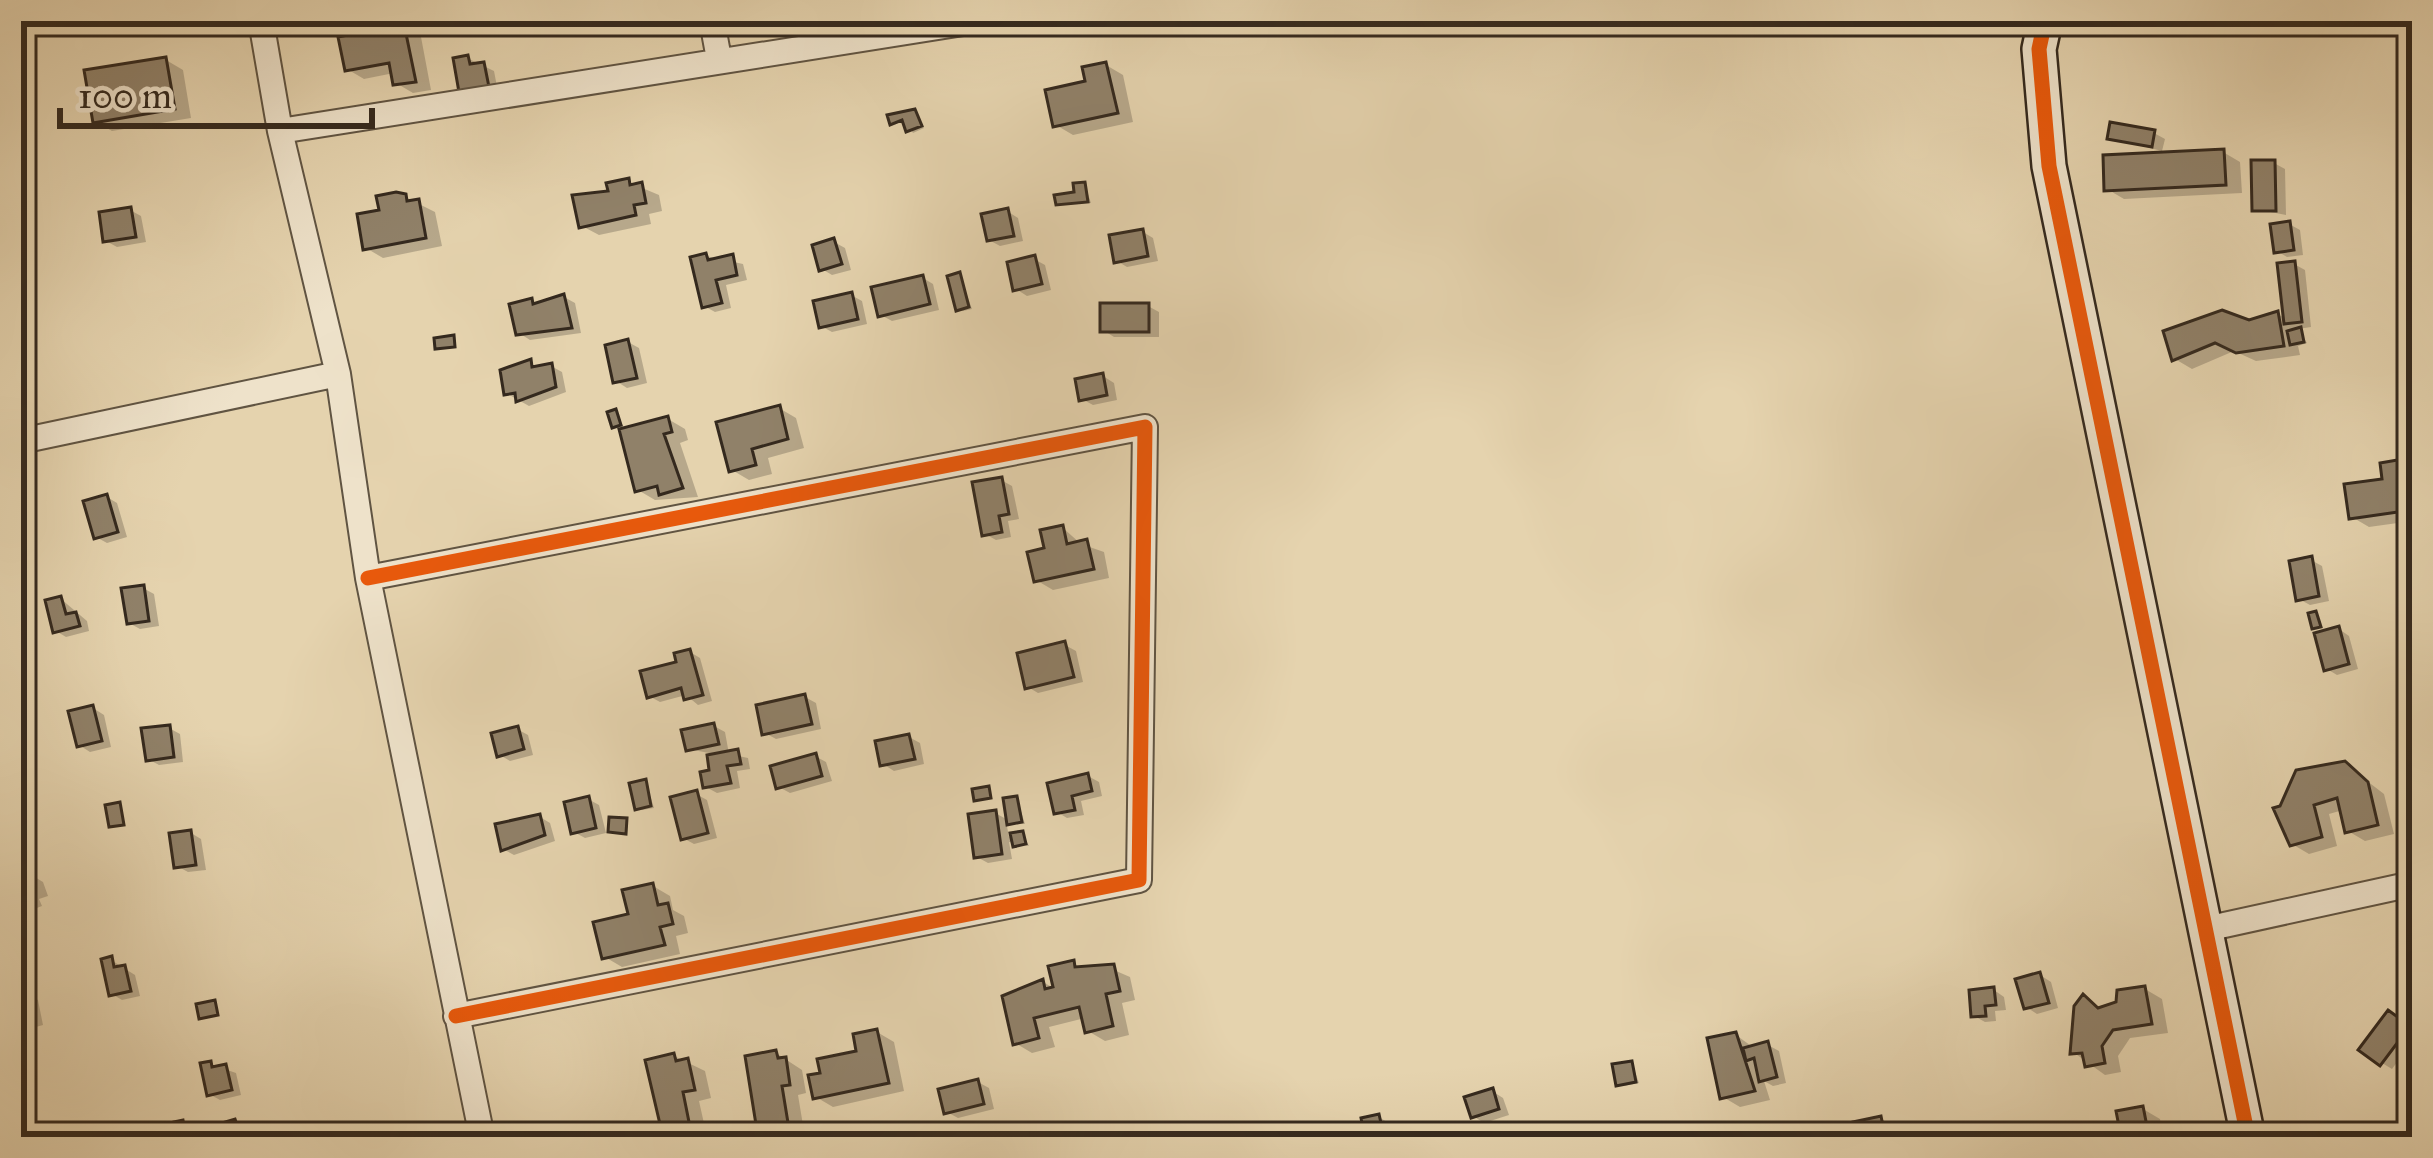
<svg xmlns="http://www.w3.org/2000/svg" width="2433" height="1158" font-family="'IM FELL Great Primer',serif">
<rect width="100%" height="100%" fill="#e5d3ae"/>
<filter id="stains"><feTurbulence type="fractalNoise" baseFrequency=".00167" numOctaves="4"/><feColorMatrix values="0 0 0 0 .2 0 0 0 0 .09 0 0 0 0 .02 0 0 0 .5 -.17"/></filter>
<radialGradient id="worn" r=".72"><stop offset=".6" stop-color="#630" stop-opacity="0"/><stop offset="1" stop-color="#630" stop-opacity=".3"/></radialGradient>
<path fill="#0003" d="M516 21H551V22L527 27Z
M404 27 421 37 431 90 413 93 396 83 394 73 364 79 347 69Z
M467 58 494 71 499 97 473 102Z
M166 60 183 70 191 118 112 131 95 121Z
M1106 65 1123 75 1133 122 1073 135 1056 125Z
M915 112 924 128 913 133 906 122H893Z
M2154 133 2165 139 2162 151 2110 138Z
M2223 152 2240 162 2242 193 2124 199 2107 189Z
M2274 163 2285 169 2286 215 2255 209Z
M628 182 659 195 662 211 649 214 651 224 599 235 582 226Z
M1085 185 1091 203H1059L1077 195Z
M405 197 435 212 442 246 383 258 366 248 382 212Z
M130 210 141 216 146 242 117 247 106 241Z
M1007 211 1018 218 1023 241 1000 246 989 240Z
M2289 224 2300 230 2303 255 2287 257 2277 251Z
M1143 232 1153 238 1158 261 1127 267 1117 261Z
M834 242 845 248 851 270 832 275 822 269Z
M706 256 743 264 747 280 726 285 731 308 715 312 704 306Z
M1034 259 1045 265 1051 290 1027 296 1016 289Z
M2294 264 2305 270 2311 327 2298 329 2307 343 2298 346 2300 355 2256 361 2234 351 2192 369 2175 359 2249 323 2277 314 2287 319Z
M960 276 972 309 963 311 959 309Z
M923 278 933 284 939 310 892 321 881 315Z
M851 295 862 301 867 324 832 332 821 326Z
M564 297 575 303 581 333 530 340 519 333 532 301 539 305Z
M1148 306 1159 312V337H1114L1103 330Z
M628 342 639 348 647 383 627 388 616 381Z
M513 366H551L562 372 566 392 529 406 506 393Z
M1103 376 1114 383 1117 400 1093 405 1082 399Z
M779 408 796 418 804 448 768 458 772 474 749 480 732 470Z
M616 412 625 430 668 419 685 429 688 440 680 443 698 497 655 500 638 490 622 427 614 426Z
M2408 462 2412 521 2369 527 2352 517Z
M1001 480 1012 486 1019 519 1008 521 1011 537 996 540 985 534Z
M107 497 117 503 127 537 107 543 96 537Z
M1063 528 1081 544 1104 552 1109 578 1053 590 1036 580Z
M2311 560 2322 566 2329 601 2310 605 2299 599Z
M143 588 154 594 159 626 140 629 129 623Z
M61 599 87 621 89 631 66 637 56 631Z
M2339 629 2349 636 2358 669 2337 675 2327 669Z
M1065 645 1076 651 1083 682 1038 693 1028 687Z
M690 652 700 658 712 701 698 705 686 695 660 702 649 696Z
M805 697 816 703 821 729 776 739 765 733Z
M93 708 104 715 111 747 90 752 79 745Z
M714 726 725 732 729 754 748 758 750 769 737 771 740 788 717 793 706 787 713 773 709 753 688 749Z
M169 728 180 734 183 762 159 765 148 759Z
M517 729 528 735 533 755 510 761 500 755Z
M909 737 920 743 924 764 894 771 883 764Z
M815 756 826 762 832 781 790 793 779 787Z
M2345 764 2384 794 2394 834 2365 841 2348 831 2343 810 2329 814 2337 846 2309 854 2292 844 2277 810Z
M1088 776 1099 782 1102 796 1081 801 1084 815 1067 818 1057 812Z
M646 782 654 808 642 810 637 808Z
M696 794 707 800 717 838 694 844 683 838Z
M588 799 599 805 606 833 585 838 574 832Z
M1017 799 1025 824 1006 821 1009 837 1023 834 1029 846 1009 842 1012 859 988 863 977 857 995 813 1010 821Z
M540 817 550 823 555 841 514 855 503 849Z
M191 833 201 839 206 870 188 872 177 866Z
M21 845 28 873 43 882 48 896 39 899 42 906 21 914Z
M653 886 670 896 673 910 684 916 688 933 676 936 680 954 622 967 605 957Z
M111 960 135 975 140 996 122 1000 112 994Z
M1100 964 1130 977 1135 1000 1122 1003 1129 1035 1105 1041 1088 1031 1085 1018 1049 1027 1055 1047 1032 1053 1015 1043 1043 982 1057 990 1052 969Z
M2040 975 2051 982 2058 1008 2037 1014 2026 1007Z
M2145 989 2162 999 2168 1033 2130 1038 2118 1056 2121 1072 2105 1075 2073 1052 2084 998 2103 1010Z
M1994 990 2004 997 2006 1010 1995 1011 1996 1021 1985 1022 1974 1016Z
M27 994 38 1000 43 1025 25 1030 21 996Z
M2399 1020 2412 1029V1042L2392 1069 2382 1063Z
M877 1032 894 1042 904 1091 833 1107 816 1097Z
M1736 1035 1754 1048 1768 1045 1779 1051 1786 1083 1773 1086 1764 1081 1770 1100 1740 1107 1723 1097Z
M776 1053 802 1070 806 1093 798 1095 805 1137H761L748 1058Z
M674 1056 705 1071 711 1098 699 1101 707 1137H666Z
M210 1064 236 1073 241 1095 220 1100 209 1094Z
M1632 1064 1639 1083 1623 1086 1618 1084Z
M978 1082 989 1088 994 1109 958 1118 947 1112Z
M1492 1091 1503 1098 1509 1115 1484 1123 1473 1116Z
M2143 1109 2160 1119 2163 1137H2124Z
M1379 1117 1390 1124 1393 1137H1369Z
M1881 1119 1892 1125 1894 1137H1859L1857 1124Z
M235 1122 246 1128 248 1137H222Z"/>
<path fill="#908169" stroke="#34291e" stroke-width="3" d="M404 24 416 82 393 85 389 63 345 71 338 37Z
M468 55 470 64 484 62 490 92 460 98 453 58Z
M166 57 175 109 93 123 84 70Z
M1106 62 1118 113 1053 127 1045 90 1085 81 1082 67Z
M915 109 922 126 906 132 902 120 890 125 887 115Z
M2110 122 2155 130 2152 147 2107 139Z
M2224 149 2226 185 2104 191 2103 155Z
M2251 160H2275L2276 211H2252Z
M629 178 630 185 642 182 646 203 634 205 636 215 579 228 572 195 608 191 606 183Z
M1085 182 1088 202 1056 205 1054 195 1074 192 1073 183Z
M396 192 406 194 407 201 419 199 426 238 363 250 357 214 379 210 376 196Z
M131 207 136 237 103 242 99 212Z
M1008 208 1014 236 987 241 981 214Z
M2290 221 2294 250 2274 253 2270 224Z
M1143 229 1148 256 1114 263 1109 235Z
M834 238 842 264 819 271 812 245Z
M706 253 708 260 733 254 737 275 716 280 722 303 702 308 690 257Z
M1035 255 1042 284 1013 291 1007 262Z
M2295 261 2302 322 2284 324 2277 263Z
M960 272 969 307 956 311 947 276Z
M923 275 930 304 878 317 871 287Z
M852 292 858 319 819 328 813 301Z
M564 294 572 328 516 335 509 304 532 298 533 304Z
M1100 303H1149V332H1100Z
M2222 310 2249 320 2278 311 2284 346 2236 353 2215 343 2172 361 2163 331Z
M2301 327 2304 342 2290 345 2287 331Z
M454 335 455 347 435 349 434 338Z
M628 339 637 378 613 383 605 345Z
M531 359 532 367 552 363 556 387 516 402 515 393 504 395 500 370Z
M1103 373 1107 395 1079 401 1075 379Z
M780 405 788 439 752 449 756 465 729 472 716 422Z
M616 409 621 425 612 428 607 412Z
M668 416 672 432 664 434 683 488 659 495 657 486 635 492 619 429Z
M2409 458 2412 510 2349 519 2344 484 2382 479 2380 463Z
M1002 477 1009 514 999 516 1002 532 982 536 972 482Z
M107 494 118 532 94 539 83 501Z
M1063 525 1067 544 1087 539 1094 569 1034 582 1027 552 1044 548 1040 530Z
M2312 556 2319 596 2296 601 2289 561Z
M144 585 149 621 127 624 121 588Z
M61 596 66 614 76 612 80 626 53 633 45 600Z
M2316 611 2321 627 2312 629 2308 613Z
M2339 626 2349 664 2324 671 2314 633Z
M1065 641 1074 677 1025 689 1017 653Z
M690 649 703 695 684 700 681 688 647 698 640 671 676 662 674 653Z
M805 694 812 724 762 735 756 705Z
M93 705 102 741 77 747 68 711Z
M714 723 719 744 686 751 681 730Z
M170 725 174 757 146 761 141 728Z
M518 726 524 749 497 757 491 733Z
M909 734 915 759 880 766 875 741Z
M738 749 741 764 727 766 731 783 703 788 700 772 709 770 707 755Z
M816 753 822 776 776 789 770 766Z
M2345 761 2368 782 2378 825 2345 833 2337 798 2314 805 2322 837 2290 846 2273 808 2280 806 2296 770Z
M1088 773 1092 791 1072 796 1075 810 1054 814 1047 783Z
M2412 773V809L2409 810 2402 775Z
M646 779 651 806 635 810 629 783Z
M989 786 991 798 974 801 972 789Z
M697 790 708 833 681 840 670 797Z
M589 796 596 828 571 834 564 802Z
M1017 796 1022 822 1007 825 1003 798Z
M120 802 124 825 109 827 105 805Z
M996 810 1002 854 974 858 968 814Z
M540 814 545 835 501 851 495 824Z
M609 817 627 818 626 834 608 832Z
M191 830 196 865 174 868 169 833Z
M1023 831 1026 844 1013 847 1010 833Z
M27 869 33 887 21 899V871Z
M653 883 658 905 668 903 673 924 660 927 665 945 602 959 593 922 628 914 622 890Z
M112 956 114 967 125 965 131 991 109 996 101 959Z
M1074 960 1075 967 1114 964 1120 991 1106 994 1113 1026 1085 1033 1079 1007 1034 1018 1039 1038 1013 1045 1002 996 1043 979 1045 989 1053 987 1048 966Z
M2040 972 2049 1003 2024 1009 2015 979Z
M2145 986 2152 1024 2113 1030 2102 1046 2105 1063 2085 1067 2082 1053 2070 1054 2074 1006 2083 994 2098 1008 2116 1002 2117 990Z
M1994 987 1996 1005 1985 1006 1986 1016 1971 1017 1969 990Z
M27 991 34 1020 21 1023V992Z
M215 1000 218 1015 199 1019 196 1004Z
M2388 1010 2410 1026 2380 1066 2358 1050Z
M877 1029 889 1083 813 1099 808 1075 820 1073 817 1059 856 1051 853 1034Z
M1736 1032 1755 1091 1720 1099 1707 1038Z
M1768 1041 1777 1077 1759 1082 1754 1058 1746 1061 1743 1048Z
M776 1050 778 1058 786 1057 790 1085 782 1086 790 1135 758 1137 745 1056Z
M674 1053 676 1061 688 1058 695 1090 683 1092 692 1137H663L645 1060Z
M211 1061 212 1067 226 1064 232 1090 207 1096 200 1063Z
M1632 1061 1636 1082 1616 1086 1612 1064Z
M978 1079 984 1104 944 1114 938 1089Z
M1493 1088 1499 1109 1471 1118 1464 1097Z
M2143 1106 2149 1137H2121L2116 1111Z
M1379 1114 1384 1137H1365L1361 1118Z
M1881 1116 1885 1136 1856 1137 1853 1122Z
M235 1119 241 1137H219L215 1125Z
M183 1120 186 1136 177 1137 174 1122Z
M1314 1125 1316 1137H1288L1287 1132Z
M1750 1125 1752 1132 1778 1126 1781 1137H1712Z
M1842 1125 1845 1137H1819L1817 1131Z"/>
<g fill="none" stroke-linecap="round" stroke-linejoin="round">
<defs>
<path id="street" d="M261 21 280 131 338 374 368 578 482 1137
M712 21 719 59
M280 131 976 21
M21 441 338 374
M368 578 1145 427 1139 880 456 1016
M2206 929 2412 884"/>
<path id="secondary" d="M2045 21 2039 49 2049 166 2248 1137"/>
</defs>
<use href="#street" stroke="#605442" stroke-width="28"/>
<use href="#secondary" stroke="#34291e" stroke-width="38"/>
<use href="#street" stroke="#eee2ca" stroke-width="24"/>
<use href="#secondary" stroke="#eee2ca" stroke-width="33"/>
<defs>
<path id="cycleway" d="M2045 21 2039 49 2049 166 2248 1137
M368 578 1145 427 1139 880 456 1016"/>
</defs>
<use href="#cycleway" stroke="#eee2ca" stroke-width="22"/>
<use href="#cycleway" stroke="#e8590c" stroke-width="15"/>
</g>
<rect width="2433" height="1158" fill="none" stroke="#e5d3ae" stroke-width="72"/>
<rect x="24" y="24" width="2385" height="1110" fill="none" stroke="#34291e" stroke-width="6"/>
<rect x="36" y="36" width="2361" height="1086" fill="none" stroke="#34291e" stroke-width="3"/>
<path d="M60 108v18h312v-18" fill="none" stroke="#34291e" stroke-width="6"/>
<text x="78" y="108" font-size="36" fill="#34291e" stroke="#eee2ca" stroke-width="9" paint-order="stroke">100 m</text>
<rect width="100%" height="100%" filter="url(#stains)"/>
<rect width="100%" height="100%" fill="url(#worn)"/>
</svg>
